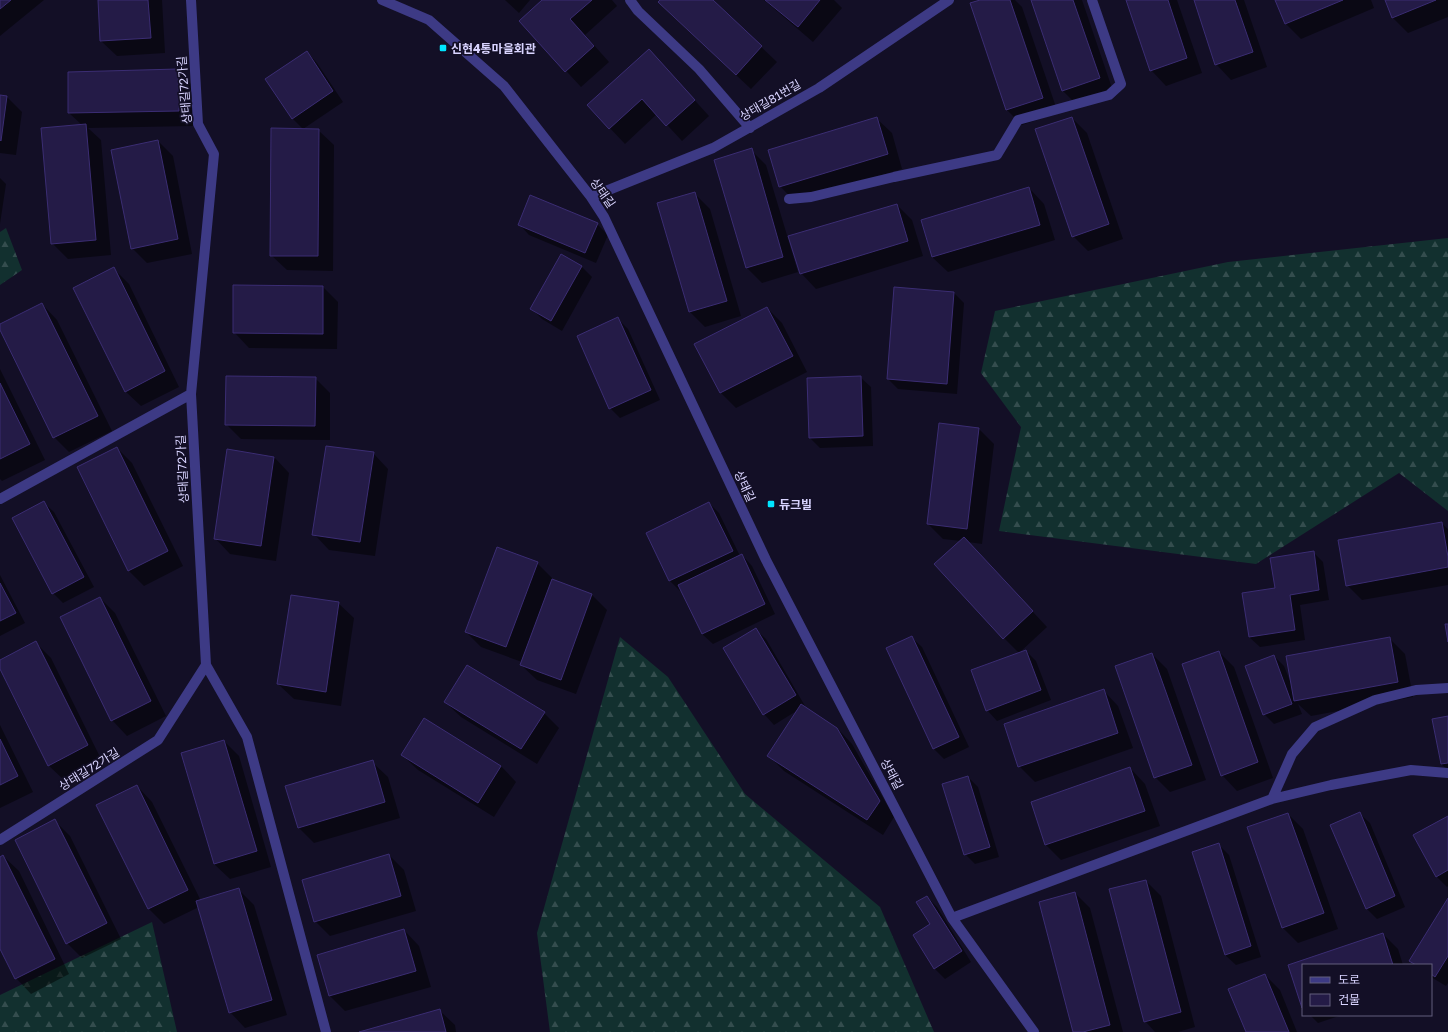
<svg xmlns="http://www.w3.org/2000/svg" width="1448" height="1032" font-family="'Golos Text','Noto Sans KR',sans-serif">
<defs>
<pattern id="forest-firs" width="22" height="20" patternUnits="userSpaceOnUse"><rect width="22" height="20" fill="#12302f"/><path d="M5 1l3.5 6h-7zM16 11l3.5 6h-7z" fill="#344d4e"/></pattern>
</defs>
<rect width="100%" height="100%" fill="#130f26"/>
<path fill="url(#forest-firs)" d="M6 228 22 270 0 285V232Z
M1448 238V511L1399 473 1256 564 999 531 1021 427 981 373 995 311 1228 262Z
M620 637 668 677 745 794 880 907 934 1032H550L537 933Z
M152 922 177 1032H0V995Z"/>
<path fill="#0007" d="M0 0H44L0 36Z
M99 0H162L165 53 117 56 101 41Z
M505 0H530L519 13Z
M544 0H612L617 6 585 35 609 62 581 87 520 21Z
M661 0H712L777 62 751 89 674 17 659 2Z
M764 0H834L842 8 813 42Z
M983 0H1015L1022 7 1058 113 1022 125 1007 110 971 4Z
M1033 0H1082L1114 94 1078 106 1063 91Z
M1127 0H1177L1202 73 1166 86 1151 70Z
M1195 0H1244L1267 67 1231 80 1216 64Z
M1276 0H1371L1374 8 1301 39 1286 24Z
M1386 0H1448V17L1408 33 1393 18Z
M649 50 709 116 682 141 657 114 625 144 588 105Z
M307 52 317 63 343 102 303 129 293 119Z
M178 70 193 86V126L88 128 101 140 111 255 68 259 52 243 82 125 69 113Z
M0 96 7 97 22 112 16 155 0 153Z
M876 118 892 133 902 169 795 202 780 186Z
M1072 118 1087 133 1123 239 1088 251 1073 236Z
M318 130 334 145 333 271 287 270 271 255Z
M158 141 173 156 192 254 147 263 132 248Z
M751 150 766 165 798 272 762 283 747 268Z
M0 178 6 184 0 224Z
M1029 188 1044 204 1055 240 948 272 932 257Z
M694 193 710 209 741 316 705 327 690 312Z
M897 205 912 220 923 256 816 289 801 273Z
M519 224H597L608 235 596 263 529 235Z
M562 256 582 267 592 277 562 331 542 319 532 309Z
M113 268 129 284 179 387 141 406 125 391Z
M323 287 338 302 337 349 249 348 234 332Z
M895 288 954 293 964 303 957 394 898 389 888 379Z
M42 304 57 320 112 431 69 452 54 437 0 328V326Z
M767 308 782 323 807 372 736 408 721 393 696 344Z
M617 318 628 329 660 400 620 418 610 408Z
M0 369 45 460 2 481 0 479Z
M860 377 871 387 873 446 820 448 810 438Z
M315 378 330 393V440L241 439 226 424Z
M979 429 994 444 982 544 968 542 1047 627 1019 653 1026 651 1036 661 1051 700 997 721 987 710 1019 653 1004 638 961 541 943 539 928 524Z
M117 448 132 463 183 566 144 586 129 571 78 468Z
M228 451 274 457 289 473 276 561 230 554 215 538Z
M373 453 388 469 375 556 329 550 314 534Z
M43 502 54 512 94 587 63 603 53 593Z
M709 503 719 513 740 556 742 555 752 566 775 614 713 644 702 634 682 590 680 591 670 581 647 533Z
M1441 523 1448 529V585L1362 600 1347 585Z
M1313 552 1323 562 1329 600 1300 605 1305 640 1260 647 1249 637 1276 589Z
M537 563 552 578 551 580 592 595 607 610 576 694 537 680 521 665 522 662 481 647 466 632Z
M0 575 25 623 0 636Z
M100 598 115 613 166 716 127 736 112 720 61 617Z
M338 603 354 618 341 706 294 699 278 684Z
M755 629 766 639 805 706 803 707 837 728 852 744 894 817 883 835 784 771 769 756 798 710 774 725 764 714 724 648Z
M911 637 922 647 969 747 944 759 934 749 887 649Z
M1389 638 1405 654 1413 697 1311 716 1298 704 1302 714 1274 724 1264 714 1274 656 1284 666 1292 686Z
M36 643 51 658 102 761 64 780 48 765 0 667V661Z
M1219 652 1234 667 1273 778 1237 791 1222 775Z
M1152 654 1167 669 1206 780 1170 792 1155 777Z
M1103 690 1118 706 1133 748 1035 782 1019 766Z
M445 702 544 713 559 728 537 764 461 717Z
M1448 717V770L1441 764Z
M0 725 33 792 0 808Z
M224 741 239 756 271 867 230 879 214 864 182 754Z
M402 755 501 766 516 782 494 817 418 770Z
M372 762 388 777 400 818 314 843 298 827Z
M1130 768 1145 784 1160 826 1061 860 1046 845 1032 802Z
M968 777 978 787 999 857 975 864 965 854Z
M137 786 152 802 201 901 239 890 254 905 287 1015 245 1028 230 1012 199 907 164 924 149 909 98 806Z
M1359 813 1370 823 1405 907 1377 919 1367 909 1331 825Z
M1288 814 1303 829 1338 929 1298 943 1283 928 1248 828Z
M1448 817V886L1447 887 1436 876Z
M55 821 70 836 121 939 82 958 67 943Z
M1218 844 1229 855 1261 957 1236 965 1225 955Z
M389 855 404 870 416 911 330 936 315 921Z
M3 856 19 871 69 974 31 994 16 978 0 947V858Z
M1146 881 1161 896 1195 1027 1178 1032H1155L1145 1021Z
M1075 893 1090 908 1123 1032H1074Z
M927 897 937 907 971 962 945 979 935 969 914 935 932 924Z
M1448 899V983L1446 986 1431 977V965H1415L1411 961Z
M404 930 419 946 431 987 345 1011 330 996 318 955Z
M1383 934 1398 949 1403 965H1303V1007L1289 966Z
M1265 975 1280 990 1297 1032H1247Z
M439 1010 455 1025 456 1032H362Z
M1310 1015H1342L1318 1023Z"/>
<path fill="#241b47" stroke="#3b2d73" d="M0 0H11L0 9Z
M98 0H148L151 38 100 41Z
M542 0H592L570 19 594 46 565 72 519 21Z
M660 0H713L762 46 736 75 658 2Z
M765 0H820L798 27Z
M980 0H1010L1043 98 1006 110 970 3Z
M1031 0H1073L1100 78 1062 91Z
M1126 0H1168L1187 58 1150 71Z
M1194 0H1235L1253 52 1215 65Z
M1275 0H1343L1285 24Z
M1385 0H1436L1392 18Z
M649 49 695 100 666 126 642 99 609 129 587 105Z
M307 51 333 91 292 119 265 79Z
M178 69 179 111 68 113V72Z
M0 95 7 96 1 141 0 140Z
M877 117 888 154 779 187 768 150Z
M1072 117 1109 224 1072 237 1035 129Z
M86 124 96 240 51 244 41 128Z
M271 128 319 129 318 256H270Z
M158 140 178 239 131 249 111 150Z
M752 148 783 257 746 268 714 160Z
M1029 187 1040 225 932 257 921 220Z
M695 192 727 301 689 312 657 203Z
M530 195 598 223 585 253 518 225Z
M897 204 908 241 800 274 788 236Z
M561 254 582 266 551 321 530 309Z
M114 267 165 371 125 392 73 288Z
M233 285 323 286V334L233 333Z
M894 287 954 292 947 384 887 379Z
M42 303 98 416 53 438 0 330V324Z
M767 307 793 356 720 393 694 344Z
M618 317 651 390 609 409 577 336Z
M226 376 316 377 315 426 225 425Z
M861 376 863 436 809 438 807 378Z
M0 383 30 444 0 459Z
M939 423 979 428 967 529 927 524Z
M326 446 374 452 360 542 312 535Z
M117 447 168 551 128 571 77 467Z
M227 449 274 457 261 546 214 539Z
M44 501 84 577 52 594 12 518Z
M709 502 733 551 669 581 646 533Z
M1442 522 1448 557V567L1346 586 1338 540Z
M964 537 1033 611 1003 639 934 564Z
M497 547 538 562 506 647 465 632Z
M1314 551 1319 590 1290 595 1295 630 1249 637 1242 593 1275 588 1270 558Z
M742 554 765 604 702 634 678 585Z
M552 579 592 594 561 680 520 665Z
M0 583 16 613 0 621Z
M291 595 339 602 326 692 277 684Z
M100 597 151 701 111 721 60 617Z
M1445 624H1448V642Z
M756 628 796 695 763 715 723 648Z
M912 636 959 737 933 749 886 648Z
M1390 637 1398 682 1294 701 1286 656Z
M36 641 88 745 48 766 0 669V660Z
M1026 650 1041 690 986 711 971 670Z
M1219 651 1258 762 1221 776 1182 664Z
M1152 653 1192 765 1154 778 1115 666Z
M1274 655 1292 704 1263 715 1245 666Z
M467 665 545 712 521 749 444 702Z
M1104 689 1118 733 1018 767 1004 724Z
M801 704 837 728 880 801 867 820 767 756Z
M1448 716V763L1441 764 1432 719Z
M424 718 501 766 478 803 401 755Z
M0 739 18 776 0 785Z
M224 740 257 851 214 864 181 753Z
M373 760 385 802 298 828 285 786Z
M1130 767 1145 811 1045 845 1031 802Z
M968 776 990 847 964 855 942 784Z
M137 785 188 890 148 909 96 805Z
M1360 812 1395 896 1366 909 1330 825Z
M1288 813 1324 913 1282 928 1247 827Z
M1448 816V870L1436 877 1413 835Z
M55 819 107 923 66 944 15 840Z
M1219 843 1251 946 1225 955 1192 852Z
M389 854 401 896 314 922 302 880Z
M3 855 55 959 15 979 0 949V857Z
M1146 880 1181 1012 1144 1022 1109 889Z
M239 888 272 1000 229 1013 196 901Z
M1075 892 1110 1025 1083 1032H1073L1039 902Z
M927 896 962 951 934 969 913 935 930 924 916 902Z
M1448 898V956L1435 977 1431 974V965H1416L1409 961Z
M404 929 416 971 329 996 317 955Z
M1383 933 1393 965H1303L1302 1008 1288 965Z
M1265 974 1289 1032H1246L1228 989Z
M440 1009 446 1032H359Z"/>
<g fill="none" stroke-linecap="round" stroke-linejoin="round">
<path stroke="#3d3a85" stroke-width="10" d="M382 0 429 20 504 86 591 197 604 217 766 560 952 918 1034 1032
M630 0 638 11 699 69 750 128
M591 197 713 148 819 88 949 0
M789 199 811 197 894 177 997 155 1018 120 1109 95 1121 84 1092 0
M0 499 191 394
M206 665 247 737 326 1032
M1272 799 1331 785 1411 770 1448 773
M0 840 158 740 206 665 191 394 214 154 198 124 191 0
M952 918 1272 799 1292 754 1315 727 1375 700 1416 690 1448 688"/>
</g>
<g fill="#00e5ff" stroke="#130f26" stroke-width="1.5">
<rect x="439" y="44" width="8" height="8" rx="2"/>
<rect x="767" y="500" width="8" height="8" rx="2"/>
</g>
<g text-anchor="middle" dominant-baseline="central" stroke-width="3.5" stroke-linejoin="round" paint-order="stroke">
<g font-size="12" font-weight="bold" fill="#d9d4ff" stroke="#130f26" text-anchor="start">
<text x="451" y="48">신현4통마을회관</text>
<text x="779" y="504">듀크빌</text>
</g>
<g font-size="12" fill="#d9d4ff" stroke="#130f26">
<text transform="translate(184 90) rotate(-95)">상태길72가길</text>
<text transform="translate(770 100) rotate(-30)">상태길81번길</text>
<text transform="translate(603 193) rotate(55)">상태길</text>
<text transform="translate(182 469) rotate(-93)">상태길72가길</text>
<text transform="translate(745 486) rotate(65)">상태길</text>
<text transform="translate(89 769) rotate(-32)">상태길72가길</text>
<text transform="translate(892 774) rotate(62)">상태길</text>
</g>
</g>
<rect x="1302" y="964" width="130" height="52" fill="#130f26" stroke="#625e7d"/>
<rect x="1310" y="977" width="20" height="6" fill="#3d3a85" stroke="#625e7d"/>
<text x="1338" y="984" font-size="12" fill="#d9d4ff">도로</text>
<rect x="1310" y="994" width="20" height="12" fill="#241b47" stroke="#625e7d"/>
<text x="1338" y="1004" font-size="12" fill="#d9d4ff">건물</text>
</svg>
